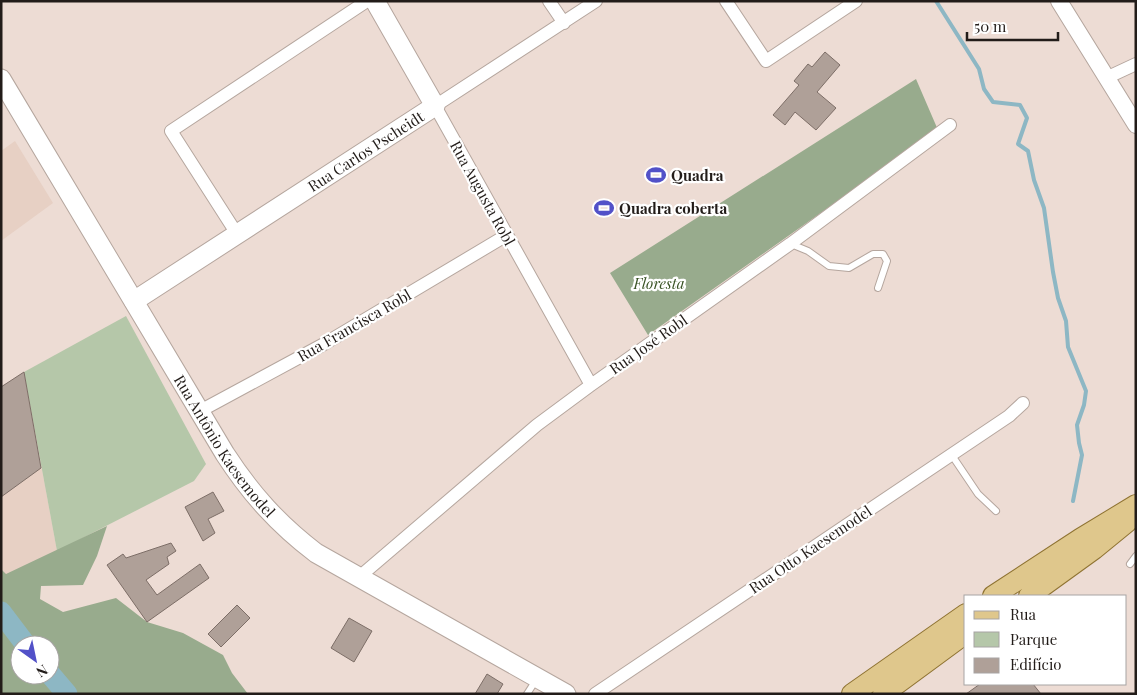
<svg xmlns="http://www.w3.org/2000/svg" width="1137" height="695" font-family="'Playfair Display',serif">
<rect width="100%" height="100%" fill="#eddcd4"/>
<path fill="#e7d0c4" d="M15 141 53 203 1 241V151Z
M24 372 57 551 6 575 1 569V387Z"/>
<path fill="#b5c7a9" d="M126 316 206 464 194 481 57 551 24 372Z"/>
<path fill="#98ab8d" fill-rule="evenodd" d="M916 79 938 130 648 335 610 273Z
M107 526 97 556 83 585 41 586 40 599 63 612 116 598 147 622 183 633 223 655 232 673 248 694H1V569L6 574ZM20 645H50V675H20Z"/>
<g fill="none" stroke-linecap="round" stroke-linejoin="round">
<path stroke="#8db7c4" stroke-width="4" d="M936 1 979 69 984 89 993 102 1020 105 1027 118 1018 144 1028 151 1034 180 1044 208 1053 272 1058 298 1066 321 1068 347 1086 391 1084 405 1077 425 1079 443 1082 455 1073 501"/>
<path stroke="#8db7c4" stroke-width="21" d="M1 612 26 645
M50 674 67 694"/>
</g>
<path fill="#afa098" stroke="#7d6e67" d="M825 52 840 65 817 92 836 108 816 130 795 112 785 125 773 115 799 85 794 81 808 64 812 67Z
M24 372 41 468 1 497V387Z
M213 492 224 511 208 519 215 533 203 541 185 507Z
M171 543 176 551 167 557 169 564 146 580 157 595 200 564 209 578 147 622 107 565 123 554 126 558Z
M237 605 250 618 221 647 208 634Z
M349 618 372 631 354 662 331 648Z
M487 674 503 684 497 694H475Z
M980 684H1033L1041 694H966Z"/>
<g fill="none" stroke-linecap="round" stroke-linejoin="round">
<defs>
<path id="service" d="M791 244 808 251 829 266 849 268 873 254H883L887 261 878 288
M951 454 978 494 996 511
M1130 564 1136 556
M527 694 536 680"/>
<path id="minor" d="M549 1 564 23
M726 1 766 61 856 1
M1106 78 1136 64
M237 234 171 131 367 1
M591 385 435 106 596 1
M200 411 324 344 507 235
M358 578 537 425 591 385 790 244 950 125
M595 694 1009 416 1023 403"/>
<path id="tertiary" d="M1059 1 1136 125"/>
<g id="secondary">
<path id="s1" d="M1 79 225 454C251 494 278 524 316 553L566 694"/>
<path id="s2" d="M134 301 435 106 375 1"/>
</g>
<path id="primary" d="M993 596 1080 539 1136 505
M1029 596 1094 549 1127 522
M852 694 966 614
M883 694 966 633"/>
</defs>
<use href="#service" stroke="#b5a69e" stroke-width="8"/>
<use href="#minor" stroke="#b5a69e" stroke-width="14"/>
<use href="#tertiary" stroke="#b5a69e" stroke-width="18"/>
<use href="#secondary" stroke="#b5a69e" stroke-width="21"/>
<use href="#primary" stroke="#8f7332" stroke-width="22"/>
<use href="#service" stroke="#fff" stroke-width="6"/>
<use href="#minor" stroke="#fff" stroke-width="12"/>
<use href="#tertiary" stroke="#fff" stroke-width="16"/>
<use href="#secondary" stroke="#fff" stroke-width="19"/>
<use href="#primary" stroke="#dfc78c" stroke-width="20"/>
</g>
<defs>
<symbol id="stadium-bare" viewBox="-9 -9 18 18"><path d="M0-5a6.5 5 0 1 0 0 10a6.5 5 0 1 0 0-10ZM-3.5-1.8h7v3.6h-7Z" fill="#5251c8" stroke="#fff" stroke-width="2.5" paint-order="stroke"/></symbol>
</defs>
<g fill-rule="evenodd">
<use href="#stadium-bare" x="642" y="161" width="28" height="28"/>
<use href="#stadium-bare" x="590" y="194" width="28" height="28"/>
</g>
<g text-anchor="middle" dominant-baseline="central" stroke-width="4.5" stroke-linejoin="round" paint-order="stroke">
<g font-size="15" fill="#221c19" stroke="#fff">
<text stroke="none"><textPath href="#s2" startOffset="276">Rua Carlos Pscheidt</textPath></text>
<text transform="translate(483 193) rotate(61)">Rua Augusta Robl</text>
<text transform="translate(354 325) rotate(-30)">Rua Francisca Robl</text>
<text transform="translate(648 344) rotate(-35)">Rua José Robl</text>
<text stroke="none"><textPath href="#s1" startOffset="430">Rua Antônio Kaesemodel</textPath></text>
<text transform="translate(810 549) rotate(-34)">Rua Otto Kaesemodel</text>
</g>
<g font-size="15" font-weight="bold" fill="#221c19" stroke="#fff" text-anchor="start">
<text x="671" y="175">Quadra</text>
<text x="619" y="208">Quadra coberta</text>
</g>
<g font-size="15" font-style="italic" fill="#395324" stroke="#fff">
<text x="659" y="283">Floresta</text>
</g>
</g>
<rect width="1137" height="695" fill="none" stroke="#221c19" stroke-width="5"/>
<rect x="964" y="595" width="162" height="90" fill="#ffffff" stroke="#a7a4a3"/>
<rect x="974" y="611" width="25" height="8" fill="#dfc78c" stroke="#a7a4a3"/>
<text x="1010" y="620" font-size="15" fill="#221c19">Rua</text>
<rect x="974" y="632" width="25" height="15" fill="#b5c7a9" stroke="#a7a4a3"/>
<text x="1010" y="645" font-size="15" fill="#221c19">Parque</text>
<rect x="974" y="658" width="25" height="15" fill="#afa098" stroke="#a7a4a3"/>
<text x="1010" y="670" font-size="15" fill="#221c19">Edifício</text>
<g transform="translate(35 660) rotate(147)"><circle r="24" fill="#ffffff" stroke="#a7a4a3"/>
<path d="M0-4L9 19L0 12L-9 19Z" fill="#5251c8"/>
<text y="-8" font-size="14" font-weight="bold" text-anchor="middle" fill="#221c19">N</text>
</g>
<path d="M967 32v8h91v-8" fill="none" stroke="#221c19" stroke-width="2.5"/>
<text x="974" y="32" font-size="15" fill="#221c19" stroke="#ffffff" stroke-width="4" paint-order="stroke">50 m</text>
</svg>
